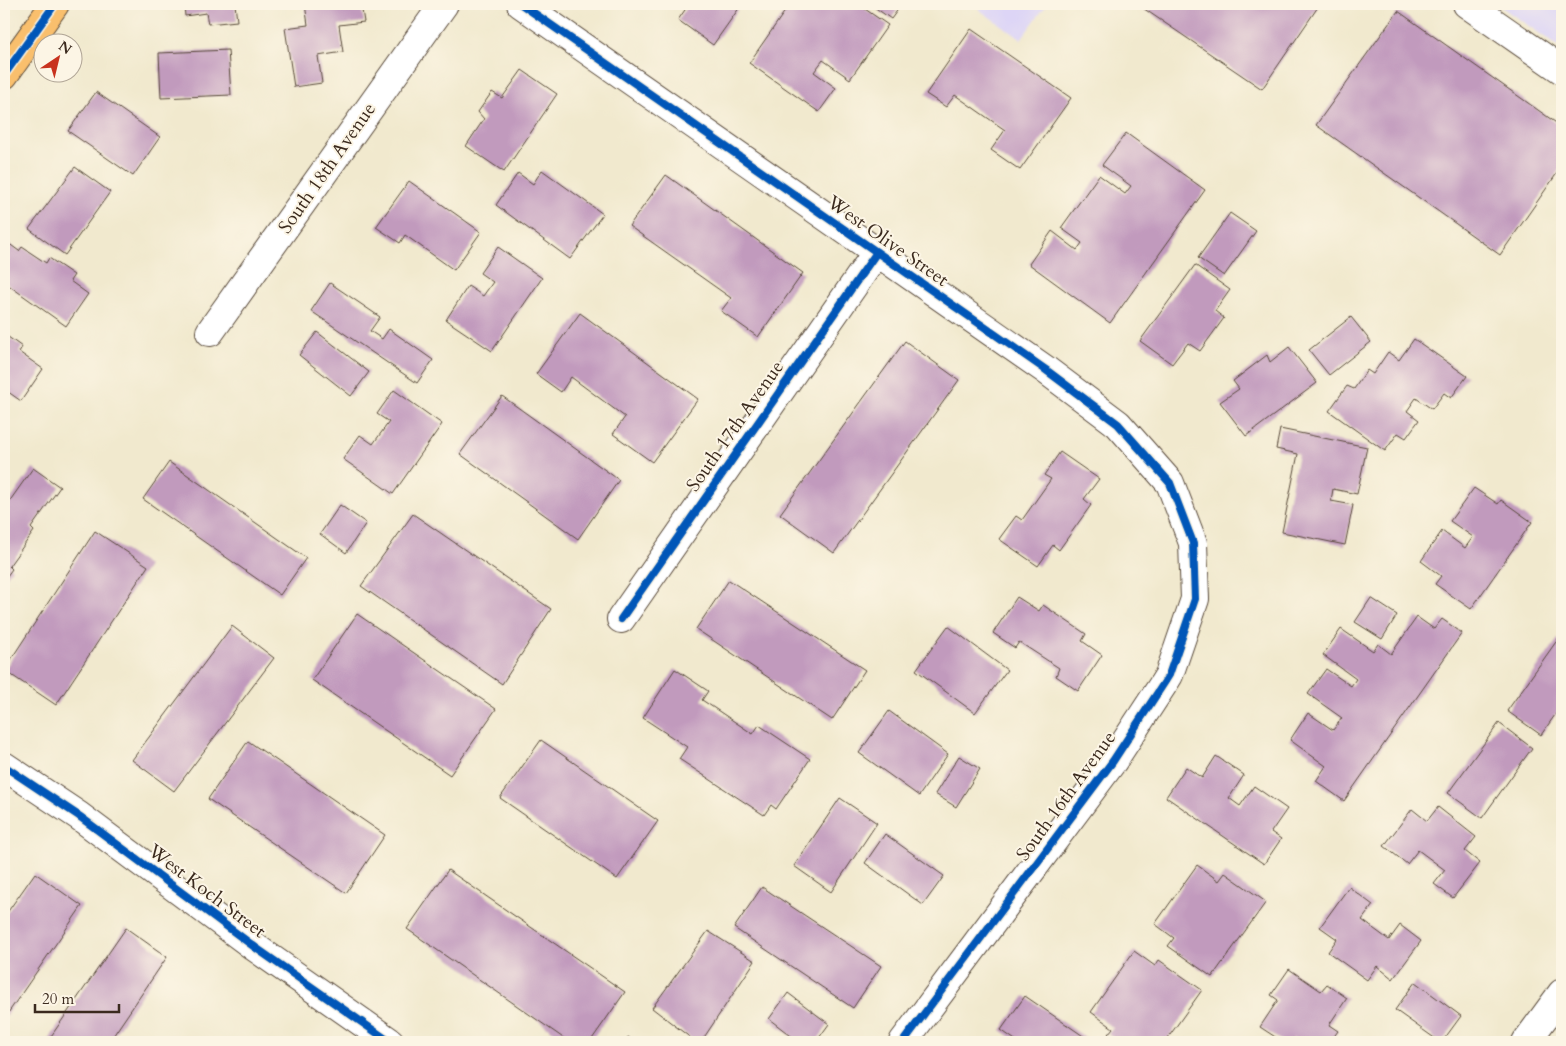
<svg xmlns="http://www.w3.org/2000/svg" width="1566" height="1046" font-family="Cardo,serif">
<rect width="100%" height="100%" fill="#fcf5e5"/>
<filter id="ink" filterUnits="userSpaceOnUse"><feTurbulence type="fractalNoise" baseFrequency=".02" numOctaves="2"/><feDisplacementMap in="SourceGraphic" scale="10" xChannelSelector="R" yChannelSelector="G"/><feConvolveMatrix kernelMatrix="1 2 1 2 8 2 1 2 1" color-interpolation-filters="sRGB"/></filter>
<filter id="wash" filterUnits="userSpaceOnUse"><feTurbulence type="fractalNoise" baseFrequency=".0096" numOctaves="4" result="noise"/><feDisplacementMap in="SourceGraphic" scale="20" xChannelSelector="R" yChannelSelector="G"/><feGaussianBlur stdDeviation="1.12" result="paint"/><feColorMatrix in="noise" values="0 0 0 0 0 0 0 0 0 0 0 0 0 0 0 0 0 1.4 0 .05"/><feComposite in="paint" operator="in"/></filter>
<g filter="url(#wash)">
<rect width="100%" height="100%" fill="#f1e9ce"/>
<path fill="#ddd5f6" d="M971 4H1047L1021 39Z
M1497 4H1562V49Z"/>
<g id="blocks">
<path fill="#c19abd" d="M184 4H235L237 21 208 24 206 13 185 16Z
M305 4H361L364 22 339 25 343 52 318 56 322 83 294 87 285 28 308 25Z
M689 4H742L713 45 678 20Z
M790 4H868L865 9 888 25 850 79 823 60 814 72 836 88 819 112 749 63Z
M870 4H902L891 19Z
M1137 4H1320L1262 89Z
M1398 11 1562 127V166L1500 255 1316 125Z
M971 29 1071 98 1020 170 991 150 1005 130 955 95 946 107 926 94Z
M228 50 231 95 161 98 159 53Z
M522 70 557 94 504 172 466 146 484 119 478 112 492 92 502 98Z
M96 92 160 137 133 176 68 131Z
M1126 133 1205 190 1110 323 1029 264 1052 231 1077 250 1082 243 1061 228 1099 175 1125 194 1131 186 1102 165Z
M75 167 110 192 65 255 29 229Z
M542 170 603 214 570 259 496 205 518 173 533 184Z
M666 175 803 273 758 337 721 311 731 298 629 226Z
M409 181 481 232 454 270 405 235 400 243 376 227Z
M1230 213 1256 231 1224 276 1198 258Z
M4 240 19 251 22 247 46 263 49 258 74 275 70 281 88 294 66 326 4 282Z
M498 247 542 278 492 351 446 320 468 286 483 296 493 282 480 273Z
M1195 265 1230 290 1215 311 1224 318 1200 351 1188 343 1172 364 1140 341Z
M330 283 380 317 370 331 382 339 389 329 433 360 417 383 311 311Z
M580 313 698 399 652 462 613 434 625 417 571 377 561 392 536 374Z
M1351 317 1371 342 1329 375 1309 350Z
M317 332 369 372 351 396 299 355Z
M4 334 22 347 19 352 43 369 21 401 4 389Z
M1414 339 1467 376 1451 398 1444 393 1432 409 1416 398 1407 411 1419 420 1406 438 1398 433 1385 451 1329 411 1347 386 1354 389 1367 370 1373 374 1388 352 1399 360Z
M905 341 959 380 834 553 780 514Z
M1289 347 1317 383 1246 436 1220 402 1239 389 1233 381 1267 355 1270 362Z
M394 390 442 424 393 494 343 459 360 435 373 444 389 422 377 414Z
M502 396 619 480 578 539 460 454Z
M1280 429 1367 447 1357 494 1333 489 1331 501 1353 505 1345 545 1282 532 1298 454 1276 449Z
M1060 452 1099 479 1084 499 1091 505 1059 550 1053 545 1038 566 999 539 1016 516 1022 520 1051 479 1044 475Z
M169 462 306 558 280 595 143 499Z
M33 468 60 487 31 528 34 531 9 566 12 569 4 580V509Z
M1474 488 1498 504 1501 500 1532 522 1471 609 1435 584 1441 576 1421 561 1442 531 1465 548 1473 537 1450 521Z
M340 505 366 523 346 553 320 534Z
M413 514 551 609 502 684 361 586Z
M95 531 148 566 56 705 4 670Z
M729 580 865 670 832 720 696 629Z
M1017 597 1039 611 1043 605 1086 634 1082 641 1102 655 1078 691 1056 676 1059 668 1019 642 1015 648 993 633Z
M1371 598 1397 615 1382 639 1355 622Z
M357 614 496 709 450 775 312 680Z
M1417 617 1434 629 1442 619 1462 633 1344 801 1316 781 1326 766 1290 740 1308 713 1333 730 1342 718 1308 694 1326 669 1351 686 1356 679 1323 655 1341 629 1373 651 1378 644 1391 654Z
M232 626 274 658 174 791 132 760Z
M948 626 1007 670 975 713 916 670Z
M1558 639 1562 642V705L1541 735 1507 711Z
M675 669 708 691 702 700 753 734 759 725 810 759 776 809 771 805 764 815 679 759 687 747 643 718Z
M889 711 948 754 919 796 859 753Z
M1499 723 1532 748 1482 818 1448 793Z
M541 740 658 821 617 879 500 798Z
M248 741 385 835 346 893 208 799Z
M959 756 980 769 956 807 935 794Z
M1216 756 1244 775 1229 798 1240 806 1254 786 1287 809 1271 832 1281 839 1264 864 1166 797 1186 767 1202 778Z
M840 798 877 823 831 892 794 866Z
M1438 807 1476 837 1465 851 1480 863 1453 898 1434 884 1445 870 1418 850 1407 864 1384 846 1412 809 1427 821Z
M885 834 944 876 923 905 865 863Z
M1197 865 1219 881 1225 873 1266 902 1212 977 1168 946 1174 938 1155 924Z
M448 870 625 992 590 1042H569L407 929Z
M35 873 82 906 4 1019V917Z
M762 887 881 966 853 1008 734 928Z
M1349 887 1373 905 1362 920 1389 940 1400 925 1421 941 1393 979 1377 966 1367 980 1328 952 1337 939 1320 927Z
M126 928 167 957 109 1042H47Z
M708 931 755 961 701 1042H696L652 1008Z
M1134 951 1155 966 1159 960 1202 990 1165 1042H1119L1108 1034 1113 1028 1091 1012Z
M1289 969 1321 991 1327 984 1347 998 1329 1025 1338 1031 1330 1042H1299L1293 1038 1291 1042H1283L1260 1027 1278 1000 1271 995Z
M1415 982 1461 1016 1442 1042H1440L1395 1010Z
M788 993 829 1024 816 1042H799L769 1019Z
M1025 996 1092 1042H1018L1001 1030Z
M628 1037 636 1042H623Z"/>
</g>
</g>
<g filter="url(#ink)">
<use href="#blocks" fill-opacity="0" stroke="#564738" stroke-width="1"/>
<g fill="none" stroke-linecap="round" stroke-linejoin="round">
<defs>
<path id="minor" d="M521 4 1046 370 1118 424 1170 483 1193 543 1195 599 1169 675 1164 683 1113 761 903 1042
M1467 4 1562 70
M210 332 444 4
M621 619 877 252
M4 766 79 816 256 948 390 1042
M1526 1042 1562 993"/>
<path id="major" d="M4 75 55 4"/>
</defs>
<use href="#minor" stroke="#564738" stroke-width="30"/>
<use href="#major" stroke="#564738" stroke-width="30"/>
<use href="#minor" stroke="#fff" stroke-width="28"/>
<use href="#major" stroke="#f9bf6d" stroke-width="28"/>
<defs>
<path id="cycleway" d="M521 4 1046 370 1118 424 1170 483 1193 543 1195 599 1169 675 1164 683 1113 761 903 1042
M4 75 55 4
M621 619 877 252
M4 766 79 816 256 948 390 1042"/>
</defs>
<use href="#cycleway" stroke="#fcf5e5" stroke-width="11"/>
<use href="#cycleway" stroke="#0057b8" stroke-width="8"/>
</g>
</g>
<g text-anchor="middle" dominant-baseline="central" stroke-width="4" stroke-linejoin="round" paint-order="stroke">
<g font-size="19" fill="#3b2a1e" stroke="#fcf5e5">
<text transform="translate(327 168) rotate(-55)">South 18th Avenue</text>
<text transform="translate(888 241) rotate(35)">West Olive Street</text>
<text transform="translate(735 426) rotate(-55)">South 17th Avenue</text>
<text transform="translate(1066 796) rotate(-54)">South 16th Avenue</text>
<text transform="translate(207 891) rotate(37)">West Koch Street</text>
</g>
</g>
<rect width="1566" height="1046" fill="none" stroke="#fcf5e5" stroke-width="20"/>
<g transform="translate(58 58) rotate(35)"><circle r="24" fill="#fcf5e5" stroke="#afa495"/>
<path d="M0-4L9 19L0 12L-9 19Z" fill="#c8321e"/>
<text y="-8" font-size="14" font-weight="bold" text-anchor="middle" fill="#3b2a1e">N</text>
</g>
<path d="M35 1004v8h84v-8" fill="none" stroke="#3b2a1e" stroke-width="2.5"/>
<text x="42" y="1004" font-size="15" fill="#3b2a1e" stroke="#fcf5e5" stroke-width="4" paint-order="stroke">20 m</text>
</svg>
